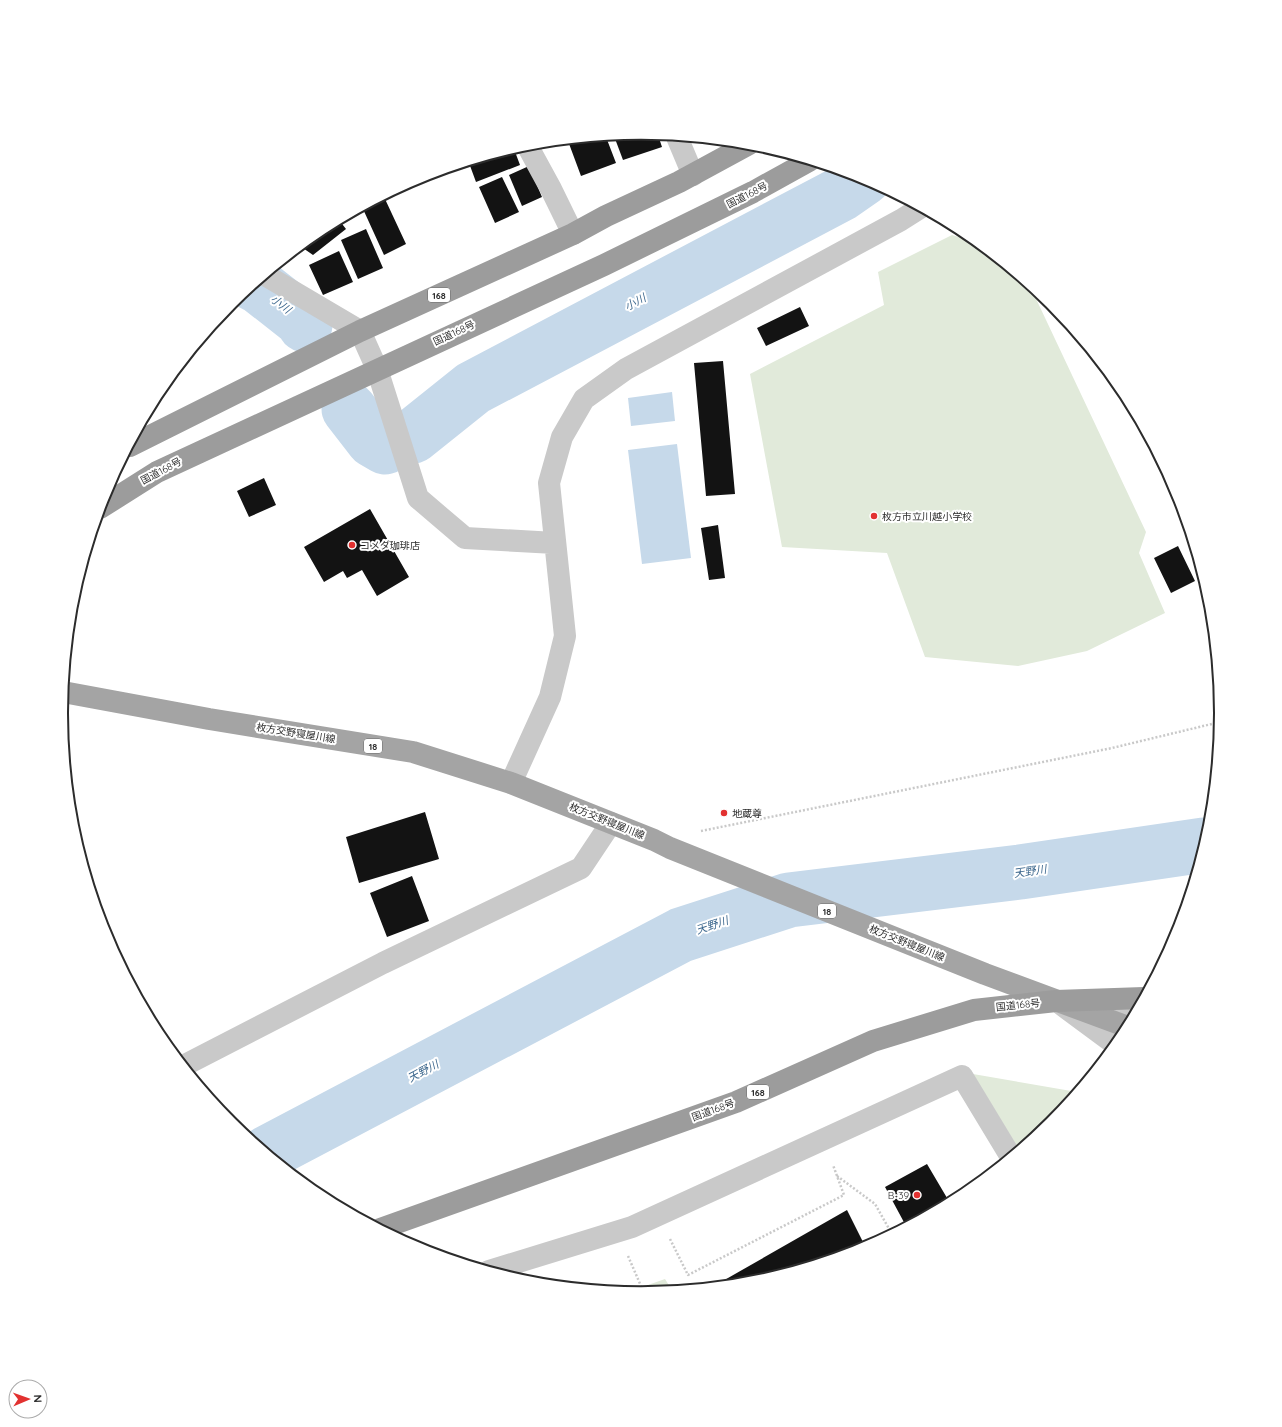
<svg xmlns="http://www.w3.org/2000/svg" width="1282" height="1427" font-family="Quicksand,'Noto Sans JP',sans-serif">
<rect width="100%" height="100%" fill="#fff"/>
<path fill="#e1eada" d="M952 235 978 243 1030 286 1146 532 1139 553 1165 613 1087 651 1018 666 925 657 887 553 782 547 750 374 884 305 878 272Z
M973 1074 1077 1092 1051 1124 1019 1150Z
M665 1279 672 1290 641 1293 628 1292Z"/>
<path fill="#c6d9ea" d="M672 392 675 421 631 426 628 398Z
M677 444 691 558 642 564 628 450Z"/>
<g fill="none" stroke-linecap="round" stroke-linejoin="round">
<path stroke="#c6d9ea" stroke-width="55" d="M254 284H256L302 320 305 325
M349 409 373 440 385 447
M413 436 473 388 841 194 864 178
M267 1153 681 935 789 900 1020 872 1204 845"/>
</g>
<path fill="#131313" d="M641 134 658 135 662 147 623 160 614 136Z
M606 137 616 163 581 176 568 141Z
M514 149 520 165 476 182 469 163Z
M529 166 542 197 522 206 509 175Z
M502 177 519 212 495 223 479 187Z
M385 199 406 244 384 255 363 209Z
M339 220 346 229 313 255 300 246 319 231Z
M366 229 383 268 358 279 341 240Z
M339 251 353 282 323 295 309 265Z
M800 307 809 326 766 346 757 328Z
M723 361 735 494 706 496 694 363Z
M264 478 276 505 249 517 237 491Z
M370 509 409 577 377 596 362 570 347 578 343 571 324 582 304 547Z
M718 525 725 578 709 580 701 528Z
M1178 546 1195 581 1171 593 1154 558Z
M425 812 439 859 359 883 346 837Z
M412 876 429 921 387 937 370 893Z
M927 1164 950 1203 906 1226 885 1187Z
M847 1210 866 1248 754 1282 714 1286Z"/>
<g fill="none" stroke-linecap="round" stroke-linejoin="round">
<path stroke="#c9c9c9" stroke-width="2.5" stroke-dasharray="2 2" stroke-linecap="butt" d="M701 831 1112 748 1220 722
M837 1176 875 1204 892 1234
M670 1239 688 1275 844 1195 833 1165
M628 1256 644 1293"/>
<path stroke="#c9c9c9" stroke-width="22" d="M677 137 693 175
M527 145 551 189 573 234
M265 275 360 331 377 369 418 498 465 538 555 543
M511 783 550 697 565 636 549 483 562 437 584 399 626 369 901 220 920 208
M1062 1005 1116 1045
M1089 1006 1136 1012
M183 1066 383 963 581 868 611 823
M489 1271 632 1227 962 1076 1011 1157"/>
<path stroke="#a4a4a4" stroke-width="22" d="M63 692 209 719 413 752 511 783 654 840 670 848 985 974 1128 1027"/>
<path stroke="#9c9c9c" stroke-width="22" d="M130 446 360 331 573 234 606 216 679 182 749 144
M100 508 157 472 604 265 753 192 809 161
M380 1229 736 1102 873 1041 974 1010 1056 1001 1144 998"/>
</g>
<g fill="#e23130" stroke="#fff" stroke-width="1.5">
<circle cx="874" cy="516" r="4"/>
<circle cx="352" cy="545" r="4"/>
<circle cx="724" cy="813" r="4"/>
<circle cx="917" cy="1195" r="4"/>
</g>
<g text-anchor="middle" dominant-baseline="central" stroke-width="4" stroke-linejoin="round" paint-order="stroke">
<g fill="#fff" stroke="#6b6b6b" stroke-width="1">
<rect x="428" y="288" width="22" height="14" rx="3"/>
<rect x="364" y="739" width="18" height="14" rx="3"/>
<rect x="818" y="904" width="18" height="14" rx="3"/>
<rect x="747" y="1085" width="22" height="14" rx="3"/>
</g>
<g font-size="9" font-weight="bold" fill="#2c2c2c">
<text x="439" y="295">168</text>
<text x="373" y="746">18</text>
<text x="827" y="911">18</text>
<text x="758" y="1092">168</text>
</g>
<g font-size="10" fill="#2c2c2c" stroke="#fff">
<text transform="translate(747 195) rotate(-27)">国道168号</text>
<text transform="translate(454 333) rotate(-25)">国道168号</text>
<text transform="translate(161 471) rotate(-28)">国道168号</text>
<text transform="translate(296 733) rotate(9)">枚方交野寝屋川線</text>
<text transform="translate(607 821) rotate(22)">枚方交野寝屋川線</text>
<text transform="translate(907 943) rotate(22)">枚方交野寝屋川線</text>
<text transform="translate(1018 1005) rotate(-6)">国道168号</text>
<text transform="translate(713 1110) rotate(-20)">国道168号</text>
</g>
<g font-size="10" fill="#2c2c2c" stroke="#fff" text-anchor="start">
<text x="882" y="516">枚方市立川越小学校</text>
<text x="360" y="545">コメダ珈琲店</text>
<text x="732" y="813">地蔵尊</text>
<text x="909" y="1195" text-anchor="end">B-39</text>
</g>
<g font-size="11" font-style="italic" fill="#3c678d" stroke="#fff">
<text transform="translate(635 302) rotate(-28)">小川</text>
<text transform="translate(281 304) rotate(37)">小川</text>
<text transform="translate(1030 871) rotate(-8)">天野川</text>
<text transform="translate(712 925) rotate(-18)">天野川</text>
<text transform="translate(423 1071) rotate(-28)">天野川</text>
</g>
</g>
<path d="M0 0H1282V1427H0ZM68 713a573 573 0 1 1 1146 0a573 573 0 1 1-1146 0Z" fill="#fff" fill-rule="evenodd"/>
<path fill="none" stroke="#2c2c2c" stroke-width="2" d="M68 713a573 573 0 1 1 1146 0a573 573 0 1 1-1146 0Z"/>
<g transform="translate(28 1399) rotate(88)"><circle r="19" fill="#ffffff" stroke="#ababab"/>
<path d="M0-3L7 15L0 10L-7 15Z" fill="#e23130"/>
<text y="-6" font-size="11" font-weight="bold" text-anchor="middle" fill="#2c2c2c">N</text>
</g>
</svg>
